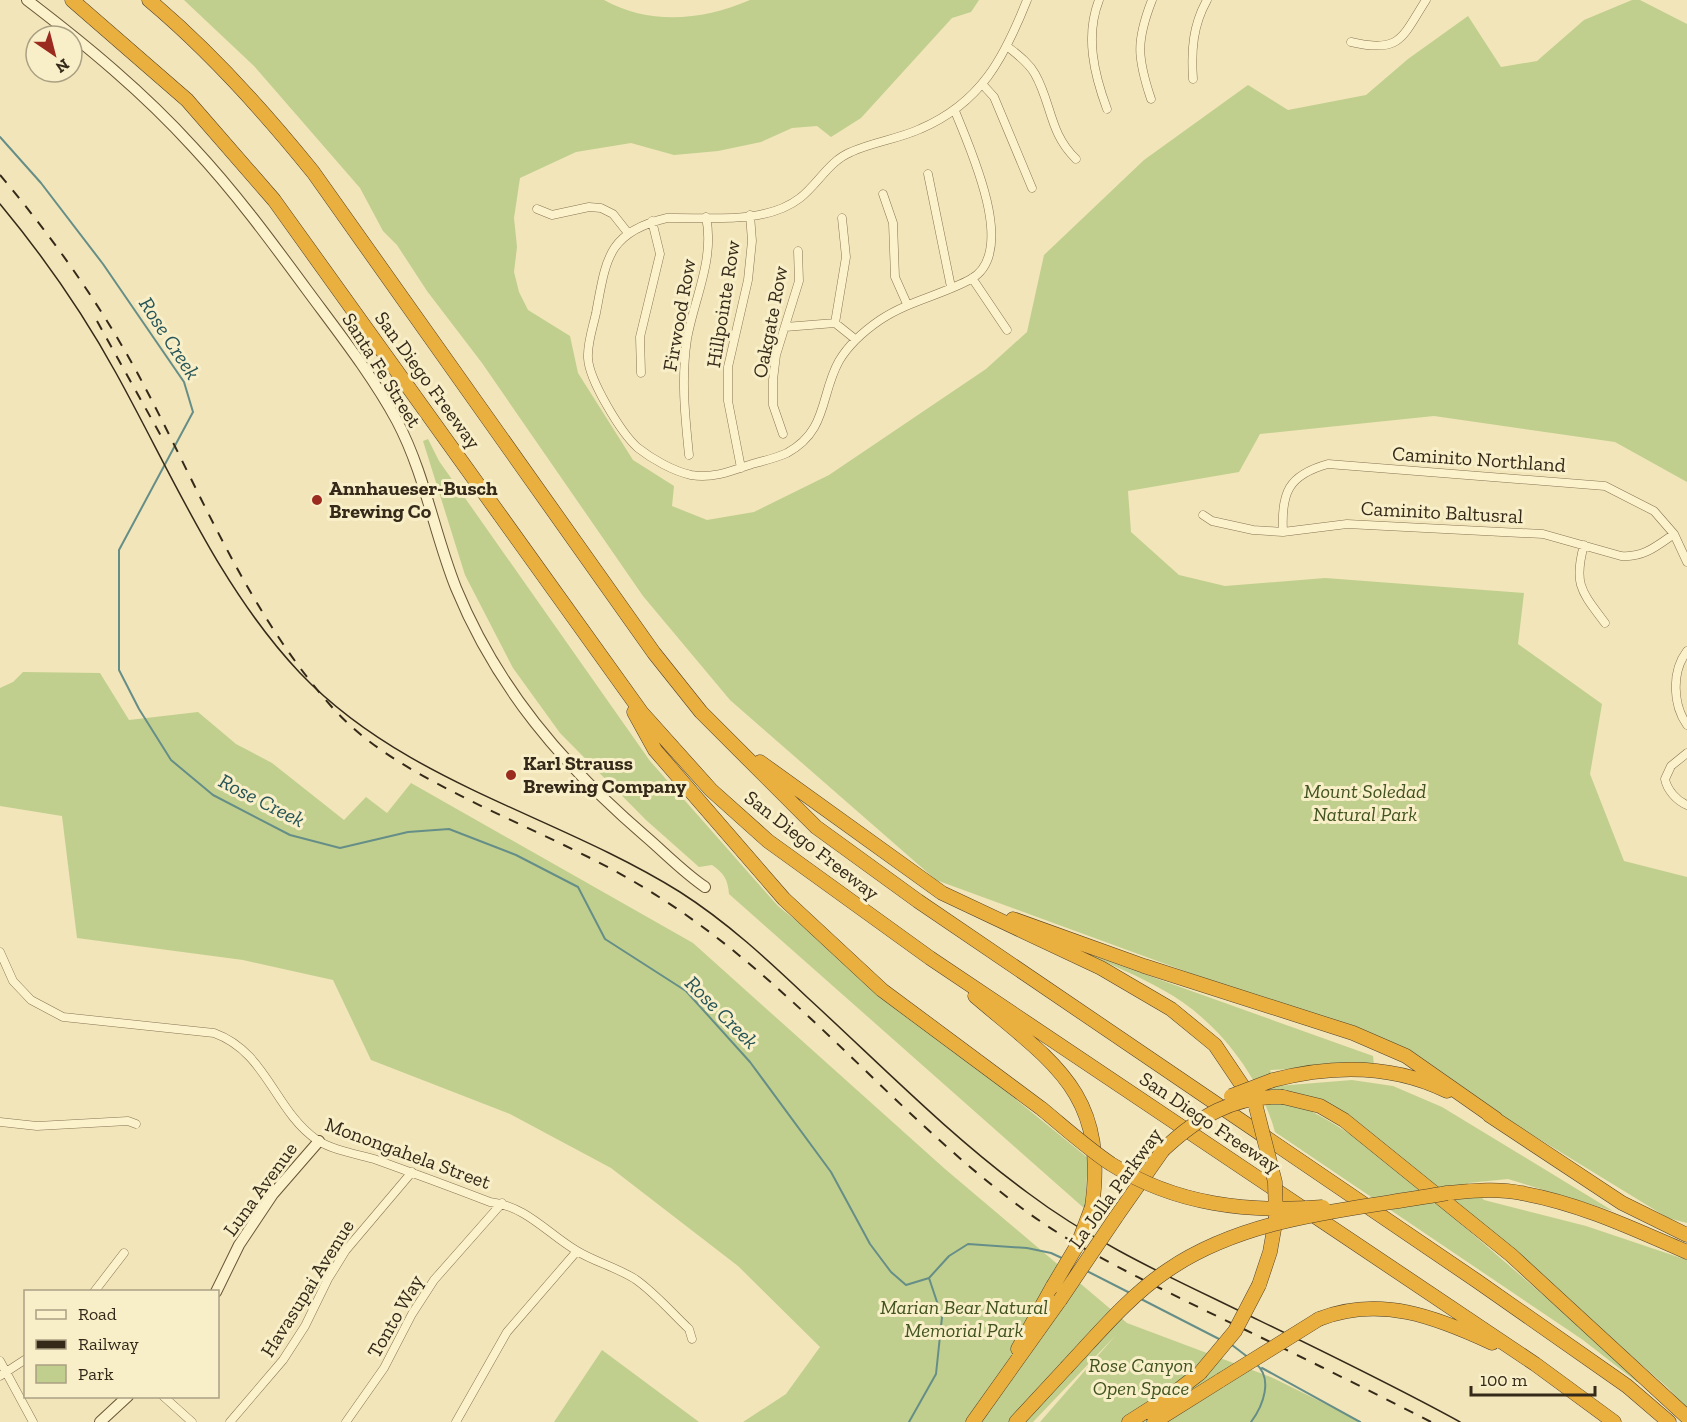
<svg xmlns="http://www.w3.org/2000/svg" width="1687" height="1422" font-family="'Zilla Slab',serif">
<rect width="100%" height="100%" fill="#f1e5b9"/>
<path fill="#c0cf8d" d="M184 0H604C651 26 703 20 750 0H979L971 12 952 18 861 118 831 137 817 126 792 128 761 142 718 151 674 155 631 143 576 152 520 178 514 218 517 247 514 272 519 292 528 310 570 336 578 373 633 460 674 486 672 506 707 520 754 512 829 475 986 369 1027 332 1044 255 1144 160 1248 85 1288 110 1366 95 1408 59 1468 16 1501 67 1537 61 1584 20 1632 0H1640L1687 24V482L1615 442 1434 416 1260 434 1239 472 1128 491 1131 532 1179 575 1225 586 1325 578 1524 593 1518 644 1602 704 1590 774 1624 861 1687 877V1223L1668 1218 1384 1044 936 880 730 700 643 596 482 363 427 291 397 245 383 231 360 188 254 66Z
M428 439 439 461 650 761 778 906 1088 1158 1085 1209 729 894C728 880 724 873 712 865L699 867 646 820 560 733 513 668 465 575 423 441Z
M23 672 100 673 129 720 198 712 236 744 272 763 344 820 366 797 387 813 411 783 693 943 945 1169 1127 1323 1273 1378 1362 1422H1040L1116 1335 1033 1422H743L786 1394 820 1347 738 1266 611 1168 510 1114 371 1060 333 980 243 960 77 938 62 816 0 806V688L13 682Z
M1088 954 1373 1056 1374 1065 1270 1070 1278 1086 1352 1080 1393 1086 1442 1107 1613 1211 1508 1179 1468 1183 1484 1200 1586 1226 1687 1260V1408L1667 1387 1466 1211 1349 1118 1301 1106C1362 1135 1411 1181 1461 1224 1521 1276 1581 1327 1640 1380L1637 1382 1583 1340 1275 1132C1259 1074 1216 1019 1163 990 1139 976 1113 966 1088 954Z
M602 1350 699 1422H554Z"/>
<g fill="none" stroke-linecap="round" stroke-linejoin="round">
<path stroke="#668e88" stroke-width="2" d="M0 137 41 183 103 264 184 382 193 412 119 550V670L139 709 171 760 213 795 290 835 340 848 408 832 449 829 516 855 578 887 605 939 686 991 750 1062 831 1172 870 1244 891 1272 906 1285 929 1278 949 1256 968 1244 1027 1248 1051 1253 1064 1259
M1085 1270 1130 1293
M1141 1299 1221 1340
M1232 1345 1249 1358
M1262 1368 1360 1422
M909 1422 936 1374 942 1317 929 1278
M1251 1422C1263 1406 1274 1378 1255 1363"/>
<defs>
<path id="street" d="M1099 0C1085 36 1094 74 1107 109
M1351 42C1401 54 1402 37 1426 0
M1008 47C1018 55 1029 63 1035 74 1052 104 1049 133 1076 159
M1193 79C1191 50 1193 25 1207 0
M983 85 994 97 1032 188
M1151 99C1137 57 1136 41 1152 0
M955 111C969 147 1019 252 971 279 942 295 908 301 880 320 864 331 849 344 839 361 820 395 828 431 787 453 776 458 763 461 752 464 732 471 712 479 691 475 673 471 652 459 638 448 621 433 589 380 588 358 587 344 593 327 596 313 606 260 607 232 667 218 709 217 765 225 800 198 818 184 829 161 851 152 873 142 898 139 920 129 981 103 1004 58 1027 0
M928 174 951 287
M883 194 893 223 895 277 907 304
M537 209 552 215 589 207 601 208 613 214 628 233
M972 278 1007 330
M835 323 846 257 842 218
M785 327 835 323 855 339
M641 373 640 337 660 254 652 221
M783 434 773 405V380L776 355 799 281 798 251
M689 455C685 416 681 379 687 339 694 299 715 259 706 217
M741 468 728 401V367L748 280 752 241 750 215
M1203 515 1212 521 1253 530 1283 532 1347 524 1543 534 1621 556C1643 558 1657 546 1674 534
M1283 532C1281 493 1288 475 1328 464L1605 486 1654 511 1674 534 1687 562
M1584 545C1573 585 1582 592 1605 623
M1687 651C1671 672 1673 705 1687 725
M1687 753 1671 766 1665 779C1667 790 1677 801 1687 805
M0 952 13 981 31 1000 63 1017 214 1033C267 1052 274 1110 317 1140 332 1150 356 1154 374 1159 413 1173 451 1187 490 1202 526 1206 548 1234 577 1251 595 1262 616 1267 635 1279 654 1292 671 1312 689 1329L692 1339
M0 1122 37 1126 128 1121 136 1124
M94 1292 124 1253
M0 1361 33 1422
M0 1376 26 1359
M163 1396 192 1422
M230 1422 283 1360 305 1326 328 1279 346 1250 412 1172
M346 1422 384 1368 412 1314 434 1280 502 1203
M456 1422 507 1332 577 1251"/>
<path id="secondary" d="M27 0C86 45 143 92 193 147 235 192 271 241 307 290 338 332 372 375 397 421 425 474 434 533 456 588 497 688 563 765 644 835 664 852 683 872 705 887
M216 1292 239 1245 273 1194 319 1141
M100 1422 128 1396"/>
<path id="highway" d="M72 0 187 100 274 200 642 713 711 790 768 841 930 958 1535 1364 1614 1422
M149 0C211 52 263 110 313 172L654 653 701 712 816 827 918 901 1477 1281 1627 1386 1669 1422
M634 712 655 750 784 899 882 990 1042 1109
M760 762 942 893 1101 968 1171 1009 1215 1045 1252 1100
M1013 919 1144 966 1353 1033 1406 1056 1496 1119
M975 996C1053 1063 1108 1092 1092 1207
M1273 1080C1331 1065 1392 1064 1447 1091
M1283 1097 1320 1106 1344 1120 1511 1255 1687 1417
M1489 1115 1622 1203 1687 1235
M1447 1193C1471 1191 1497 1188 1521 1193 1579 1203 1634 1229 1687 1252
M1116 1217 1163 1150
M1259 1285 1270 1252 1276 1218
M1319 1319C1380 1295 1436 1317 1492 1343
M1018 1349 1053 1286
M973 1422 1060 1300
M1016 1422 1066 1368
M1129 1422 1173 1394 1200 1373
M1154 1422 1221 1380"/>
</defs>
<use href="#street" stroke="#887453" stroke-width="9"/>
<use href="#secondary" stroke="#695536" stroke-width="12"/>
<use href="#highway" stroke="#544128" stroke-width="15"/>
<use href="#street" stroke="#fbf2cc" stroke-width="8"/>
<use href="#secondary" stroke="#fbf2cc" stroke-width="10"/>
<use href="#highway" stroke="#e9b040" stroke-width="14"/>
<path stroke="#352a19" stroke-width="1.5" d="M0 204C44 257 83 313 116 373 173 476 219 587 300 673 405 783 555 814 680 892 727 922 768 960 808 998 880 1064 949 1135 1028 1193 1085 1236 1150 1268 1215 1299 1297 1339 1380 1378 1460 1422"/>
<path stroke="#352a19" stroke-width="2" stroke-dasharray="10 10" stroke-linecap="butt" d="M0 175C53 238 100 304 139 376 199 488 246 610 331 706 368 748 418 774 467 799 531 831 599 858 659 897 792 981 890 1109 1015 1203 1072 1247 1138 1277 1202 1309 1279 1346 1355 1383 1431 1422
M97 321 161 436"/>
<defs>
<path id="highway-bridge" d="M1231 1096 1273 1080
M1256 1107 1275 1182 1276 1218
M1042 1109C1065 1128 1087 1148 1111 1164 1176 1205 1249 1213 1323 1207
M1163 1150C1198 1117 1234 1095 1283 1097
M1053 1286 1078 1244 1092 1207
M1060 1300 1116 1217
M1066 1368C1098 1334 1129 1296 1168 1270 1249 1215 1353 1210 1447 1193
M1200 1373 1235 1331 1259 1285
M1221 1380 1319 1319"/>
</defs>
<use href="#highway-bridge" stroke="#544128" stroke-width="15" stroke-linecap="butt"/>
<use href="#highway-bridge" stroke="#e9b040" stroke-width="14"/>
</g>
<g fill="#9b2a1f" stroke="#f8efc9" stroke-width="2">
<circle cx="317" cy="500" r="6"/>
<circle cx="511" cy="775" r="6"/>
</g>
<g text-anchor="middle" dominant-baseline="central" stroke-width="6" stroke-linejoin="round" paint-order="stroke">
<g font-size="20" fill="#352a19" stroke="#f8efc9">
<text transform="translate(723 304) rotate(-81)">Hillpointe Row</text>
<text transform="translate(679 315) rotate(-80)">Firwood Row</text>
<text transform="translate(770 322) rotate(-79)">Oakgate Row</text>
<text transform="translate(382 370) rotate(58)">Santa Fe Street</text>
<text transform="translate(428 380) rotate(54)">San Diego Freeway</text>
<text transform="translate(1479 459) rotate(4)">Caminito Northland</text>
<text transform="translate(1442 512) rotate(3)">Caminito Baltusral</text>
<text transform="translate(812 845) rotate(38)">San Diego Freeway</text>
<text transform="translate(1210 1122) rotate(34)">San Diego Freeway</text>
<text transform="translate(408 1153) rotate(20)">Monongahela Street</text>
<text transform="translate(1115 1188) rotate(-54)">La Jolla Parkway</text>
<text transform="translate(260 1189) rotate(-54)">Luna Avenue</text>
<text transform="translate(307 1288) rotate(-58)">Havasupai Avenue</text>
<text transform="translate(395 1316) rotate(-60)">Tonto Way</text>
</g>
<g font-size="20" font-weight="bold" fill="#352a19" stroke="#f8efc9" text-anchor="start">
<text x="329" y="488">Annhaueser-Busch<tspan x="329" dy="23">Brewing Co</tspan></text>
<text x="523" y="763">Karl Strauss<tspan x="523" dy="23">Brewing Company</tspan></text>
</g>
<g font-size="20" font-style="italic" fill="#41531e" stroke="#f8efc9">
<text x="1365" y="791">Mount Soledad<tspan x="1365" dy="23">Natural Park</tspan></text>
<text x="964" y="1307">Marian Bear Natural<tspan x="964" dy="23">Memorial Park</tspan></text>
<text x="1141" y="1365">Rose Canyon<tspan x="1141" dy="23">Open Space</tspan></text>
</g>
<g font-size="21" font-style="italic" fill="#275557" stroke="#f8efc9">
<text transform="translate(170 338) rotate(57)">Rose Creek</text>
<text transform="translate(262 800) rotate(27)">Rose Creek</text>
<text transform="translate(722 1012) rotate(45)">Rose Creek</text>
</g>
</g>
<rect x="24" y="1290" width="195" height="108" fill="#f8efc9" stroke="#aaa083" stroke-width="1.5"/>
<rect x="36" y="1310" width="30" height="9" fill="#fbf2cc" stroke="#aaa083" stroke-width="1.5"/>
<text x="78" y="1320" font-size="18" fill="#352a19">Road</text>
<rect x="36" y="1340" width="30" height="9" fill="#352a19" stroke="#aaa083" stroke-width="1.5"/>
<text x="78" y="1350" font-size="18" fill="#352a19">Railway</text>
<rect x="36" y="1365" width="30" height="18" fill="#c0cf8d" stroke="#aaa083" stroke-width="1.5"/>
<text x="78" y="1380" font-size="18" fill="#352a19">Park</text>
<g transform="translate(54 54) rotate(145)"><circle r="28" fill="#f8efc9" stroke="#aaa083" stroke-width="1.5"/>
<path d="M0-4.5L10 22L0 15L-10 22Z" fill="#9b2a1f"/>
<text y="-9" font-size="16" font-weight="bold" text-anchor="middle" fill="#352a19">N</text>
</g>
<path d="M1471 1386v9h124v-9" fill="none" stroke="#352a19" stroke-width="3"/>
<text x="1480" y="1386" font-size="18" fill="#352a19" stroke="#f8efc9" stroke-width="4.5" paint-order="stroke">100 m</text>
</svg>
